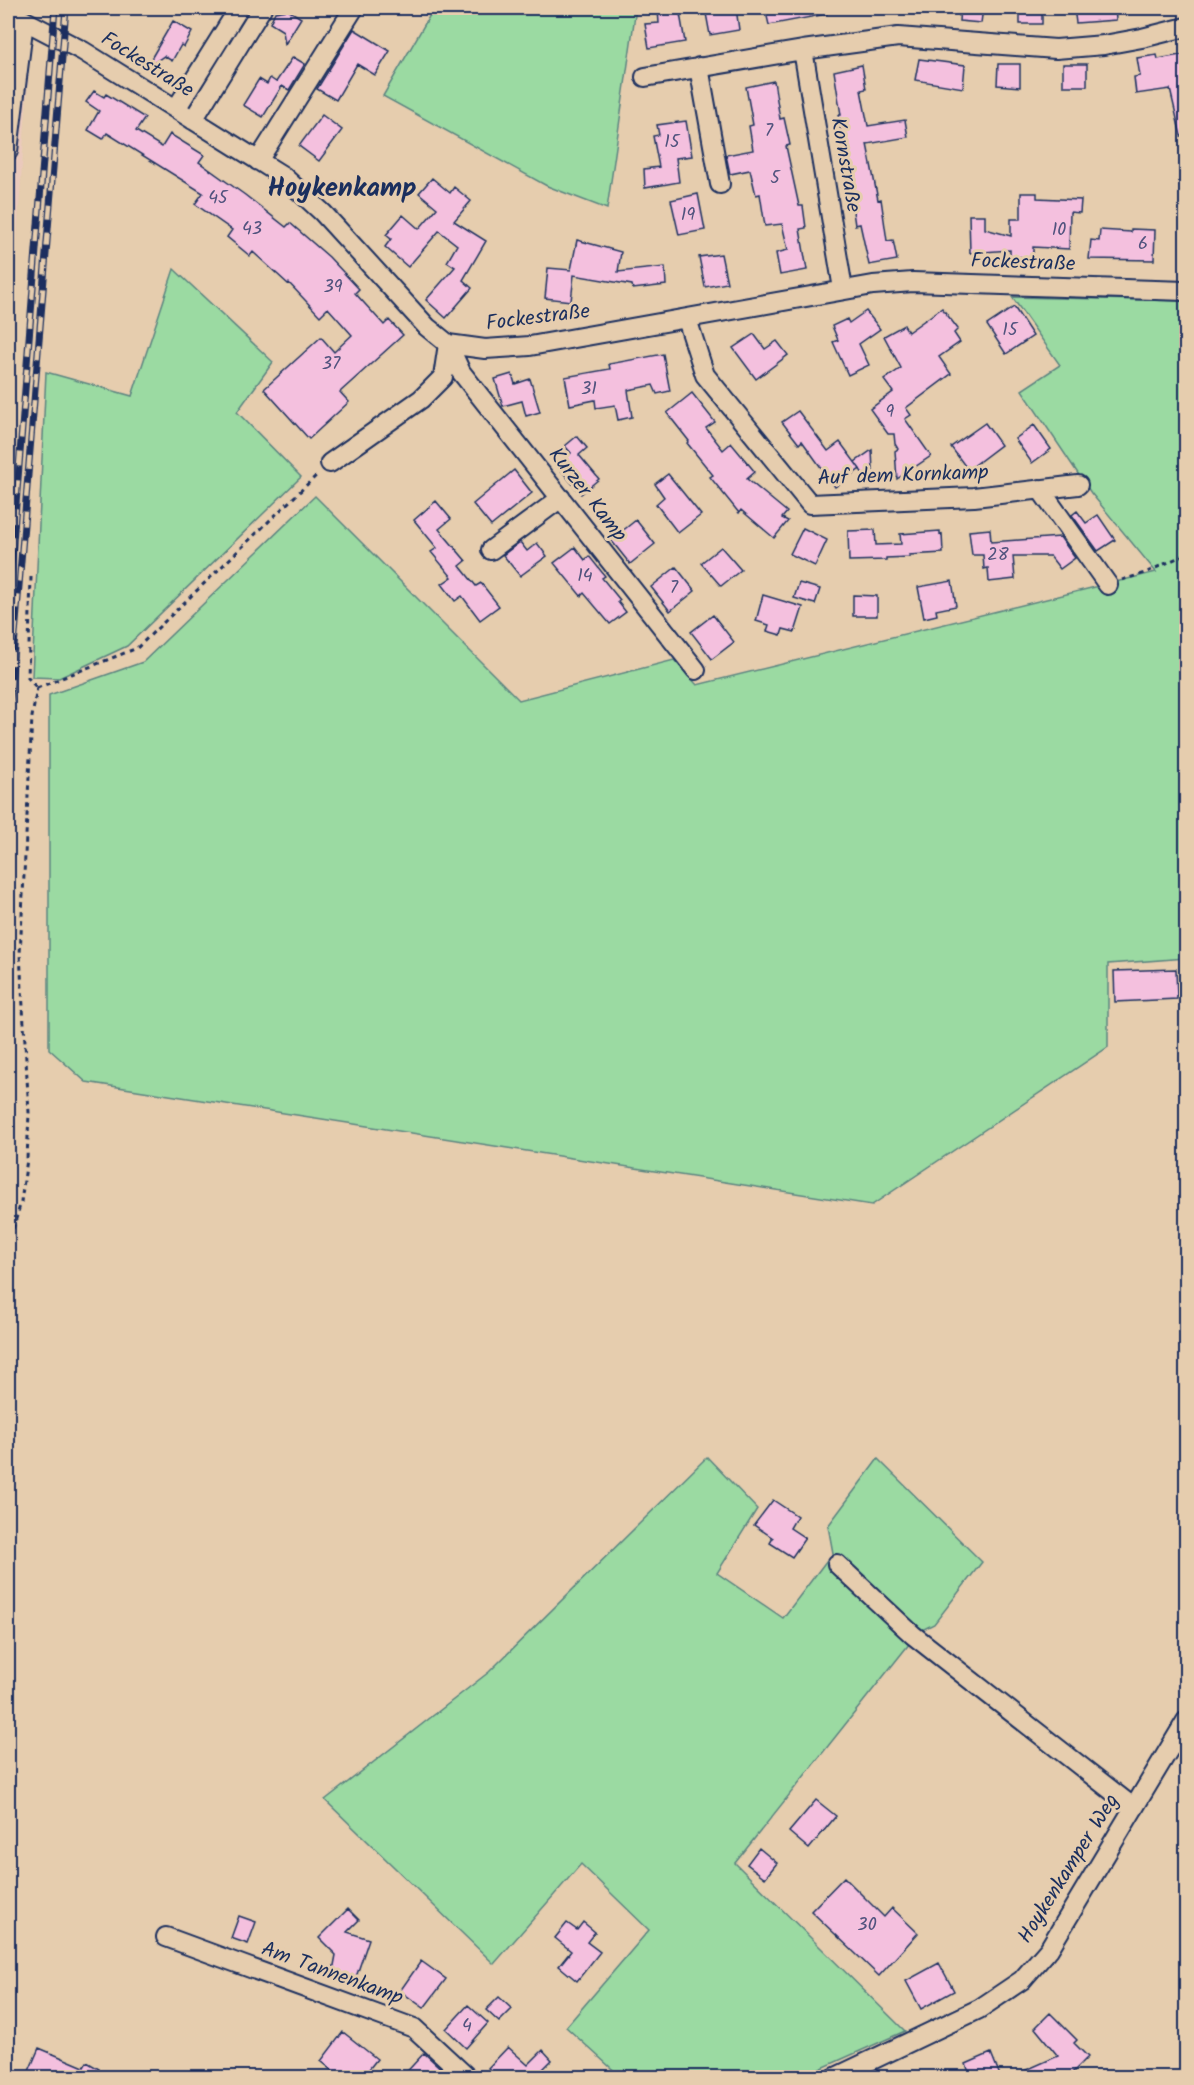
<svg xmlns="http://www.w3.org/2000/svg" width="1194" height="2085" font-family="Kalam,sans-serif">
<rect width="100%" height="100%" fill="#e6cdae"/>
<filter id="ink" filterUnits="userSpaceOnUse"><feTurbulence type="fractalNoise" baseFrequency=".0167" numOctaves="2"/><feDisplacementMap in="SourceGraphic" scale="12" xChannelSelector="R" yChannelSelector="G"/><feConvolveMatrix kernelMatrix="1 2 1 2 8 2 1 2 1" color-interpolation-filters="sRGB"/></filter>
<g filter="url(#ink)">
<path fill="#eac9bc" d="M8 25 31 38 8 364Z"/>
<path fill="#9bdaa2" stroke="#5b8480" stroke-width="1.5" d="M434 8H636L607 209 547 186 383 96Z
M174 269 273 362 237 412 301 477 127 646 59 678 32 677 46 372 132 396Z
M1012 297 1186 301V958L1108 964V1047L872 1205 86 1082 49 1049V695L143 662 315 496 519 700 674 660 697 685 1156 572 1091 493 1022 390 1060 365Z
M707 1457 757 1509 717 1573 783 1618 827 1560 858 1593 910 1643 735 1863 905 2031 802 2077H621L566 2027 649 1930 581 1864 494 1964 325 1800 489 1672Z
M878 1459 982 1562 934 1624 918 1632 833 1553 828 1526Z"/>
<path fill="#f4c0de" stroke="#1b2f5e" stroke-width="1.5" d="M679 8 685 42 649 48 645 24 659 23 658 10Z
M705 8H736L739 30 710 35Z
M765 8H826L827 14 769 25Z
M960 8H983L981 23 959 21Z
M1020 8H1042V24H1020Z
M1074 8H1115L1116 20 1076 23Z
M288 10 301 18 285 44 283 31 270 23 275 12Z
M173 21 192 32 184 47 181 45 172 61 164 56 145 69Z
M354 29 390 51 375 75 357 64 336 100 317 89Z
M1186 54V136H1181L1170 89 1136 94 1134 77 1140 76 1137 58 1157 55 1158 59Z
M293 57 305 64 289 90 282 86 263 117 243 105 259 79 267 84 270 78 276 82Z
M919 59 965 65 963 88 915 80Z
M998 64H1020V87L997 85Z
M1063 64H1087V86H1063Z
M862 65 866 89 861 90 868 126 905 120 908 137 867 144 878 200 881 199 887 241 893 240 897 260 869 265 860 224 855 225 849 184H847L843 155H845L838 115H841L834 71Z
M774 81 780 119 784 118 790 145 786 146 799 206H803L806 228 800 229 807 270 780 275 776 253 788 250 782 224 765 226 760 194 756 195 750 170 730 174 726 155 753 150 749 126 753 125 746 87Z
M94 91 104 97 106 94 145 118 136 131 162 147 170 134 204 155 199 162 245 195 286 227 290 223 329 257 359 289 355 293 384 325 389 320 403 335 340 392 349 402 309 439 264 389 321 337 334 352 352 335 328 308 320 316 289 283 288 284 253 252 250 256 227 237 232 230 195 204 203 193 107 133 103 139 88 130 99 111 86 102Z
M322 115 342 130 319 161 299 146Z
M686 121 692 156 676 158 679 182 645 188 644 169 659 167 653 136 659 135 657 125Z
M432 178 450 193 454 187 471 201 454 221 486 241 463 280 472 288 446 318 426 300 455 267 447 262 457 245 439 231 408 267 385 247 391 239 386 235 403 215 419 229 437 208 419 193Z
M1021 193H1037V198L1081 200 1080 213 1070 212 1069 249 1033 247V257H1010V250L970 253 969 215H985V229L1011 236V219H1021Z
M698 194 705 230 679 235 671 200Z
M1131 229 1155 230 1154 260 1089 259 1091 240 1099 241 1100 230 1131 232Z
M577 240 621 252 618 272 665 267 666 285 633 289 632 285 574 275 571 301 545 298 548 268 571 270Z
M721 254 727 283 705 287 699 257Z
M1014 307 1033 336 1006 354 987 325Z
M942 308 958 329 954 333 960 342 939 357 951 374 906 408 911 415 905 419 931 456 897 479 895 451 898 449 895 444 894 434H888L870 409 893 392 884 380 901 368 884 336 904 325 908 332Z
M866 311 880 329 859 344 869 365 848 375 833 342 838 340 832 326 847 319 849 323Z
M754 334 765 349 777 341 788 355 756 379 733 348Z
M663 354 670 391 657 394 653 385 628 390 632 417 618 420 615 405 596 408 595 400 570 405 565 377 610 369 609 364Z
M512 374 515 384 530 379 540 412 526 416 522 401 503 406 495 379Z
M692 393 715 422 706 428 723 450 731 443 755 472 747 479 787 512 782 518 788 521 774 538 741 510 739 513 710 477 713 475 687 443 689 441 667 413Z
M798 411 828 451 840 442 860 469 835 487 802 441 799 444 782 422Z
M985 423 1001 445 968 470 951 447Z
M1034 425 1051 449 1032 463 1015 439Z
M577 436 587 448 579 455 599 479 581 494 557 465 571 453 565 446Z
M872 450 873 471 865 477 855 462Z
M514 470 532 493 491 526 473 504Z
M668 474 701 515 678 533 656 504 664 497 655 484Z
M436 501 451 519 439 529 466 561 460 566 476 586 481 583 499 606 480 620 462 596 455 601 442 584 452 577 431 552 437 548 414 520Z
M1077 511 1086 523 1098 515 1115 540 1098 551 1072 515Z
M636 520 655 544 630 564 611 540Z
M803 528 827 540 815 566 790 554Z
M990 529 991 542 1060 537 1075 558 1060 569 1050 556H1013L1015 579 989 582 988 568 984 569 983 555H972L969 531Z
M875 530 876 545 901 544 900 534 940 531V535L942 534 943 553 909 555 910 557 886 558V560L849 561 848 531Z
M520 542 527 551 537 543 547 556 520 576 503 555Z
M575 547 585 560 589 556 605 576 602 578 620 600 618 602 626 612 610 624 584 593 581 596 554 563Z
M721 547 741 570 721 586 701 563Z
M676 567 695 591 670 611 651 587Z
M952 581 956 606 936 610 937 615 924 618 918 587Z
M799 583 820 589 815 604 794 598Z
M763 595 803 607 795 632 783 629 781 635 767 631 769 625 756 621Z
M853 595 877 596V616H853Z
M713 615 734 642 712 659 691 632Z
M1176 969 1177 999 1115 1002 1114 971Z
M773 1500 797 1516 790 1528 805 1538 792 1557 770 1543 773 1538 754 1525Z
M816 1800 836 1816 809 1849 789 1832Z
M759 1848 777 1863 765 1878 747 1864Z
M844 1877 884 1917 892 1908 918 1933 879 1976 811 1911Z
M348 1909 359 1920 347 1932 369 1939 354 1983 332 1976 336 1955 319 1938Z
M239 1916 256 1922 248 1944 231 1938Z
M583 1922 595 1932 587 1942 600 1952 577 1981 559 1966 571 1951 555 1938 567 1923 577 1930Z
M421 1961 446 1979 424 2008 400 1991Z
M939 1963 954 1991 921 2009 906 1981Z
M499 1997 512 2009 499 2022 486 2010Z
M468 2005 488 2023 466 2048 446 2029Z
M1050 2013 1077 2040 1074 2043 1088 2057 1067 2078H1062L1058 2072 1047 2078H1008L1058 2056 1035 2028Z
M343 2032 377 2059 362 2078H342L321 2061Z
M508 2047 528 2065 543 2050 552 2060 541 2071 547 2078H499L488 2068Z
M39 2048 84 2067 87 2062 99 2069 96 2073 107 2078H26Z
M424 2053 447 2074 443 2078H401Z
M991 2053 1001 2078H971L966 2064Z"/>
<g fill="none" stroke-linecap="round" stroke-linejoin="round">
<defs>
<path id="minor" d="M8 12 83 51 283 176 323 213 427 327 448 344 485 349 530 346 873 285 913 282 1186 291
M803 50 843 289
M699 67 720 184
M645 77 803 50 898 37 1056 49 1104 45 1142 38 1186 27
M176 109 239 8
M193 120 262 8
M8 151 24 21
M258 161 354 8
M687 319 705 375 810 504 974 497 1078 485
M448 344 461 372 696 670
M330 463 421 399 443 377 448 344
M1040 489 1108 585
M491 550 561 498
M837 1564 913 1635 1134 1808
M166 1937 414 2028 468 2078
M834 2078 979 2009 1022 1980 1049 1949 1186 1721"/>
</defs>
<use href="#minor" stroke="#1b2f5e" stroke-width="22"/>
<path stroke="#1b2f5e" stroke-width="3" stroke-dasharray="4.5 4.5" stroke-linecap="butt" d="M31 577 28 678 37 688
M1122 580 1145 573 1186 554
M37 688 137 648 317 475
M8 1246 21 1202 27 1159 29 1113 20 954 32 717 37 688"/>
<use href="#minor" stroke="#e6cdae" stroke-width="18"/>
<defs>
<path id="rail" d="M8 606 55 8
M8 721 66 8"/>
</defs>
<use href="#rail" stroke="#1b2f5e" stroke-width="7"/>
<use href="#rail" stroke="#e6cdae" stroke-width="4.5" stroke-dasharray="14" stroke-linecap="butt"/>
</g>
</g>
<g text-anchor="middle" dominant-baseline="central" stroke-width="6" stroke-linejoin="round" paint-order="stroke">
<g font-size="18" fill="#51537e">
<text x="769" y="131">7</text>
<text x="672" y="142">15</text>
<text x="775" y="178">5</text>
<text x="218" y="198">45</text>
<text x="688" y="215">19</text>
<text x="252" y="229">43</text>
<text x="1059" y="230">10</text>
<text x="1143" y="244">6</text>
<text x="333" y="287">39</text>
<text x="1010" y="330">15</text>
<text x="331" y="364">37</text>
<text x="589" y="389">31</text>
<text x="890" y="412">9</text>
<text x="998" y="555">28</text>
<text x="585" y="576">14</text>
<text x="674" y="588">7</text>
<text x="867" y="1925">30</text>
<text x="467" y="2026">4</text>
</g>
<g font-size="21" fill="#1b2f5e" stroke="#e6cdae">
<text transform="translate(147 65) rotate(32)">Fockestraße</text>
<text transform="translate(845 165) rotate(80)">Kornstraße</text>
<text transform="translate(1023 263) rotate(2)">Fockestraße</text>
<text transform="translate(538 318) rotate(-7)">Fockestraße</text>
<text transform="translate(903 476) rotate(-2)">Auf dem Kornkamp</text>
<text transform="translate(587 495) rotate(52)">Kurzer Kamp</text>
<text transform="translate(1069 1869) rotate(-58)">Hoykenkamper Weg</text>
<text transform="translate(332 1974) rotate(20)">Am Tannenkamp</text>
</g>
<g font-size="27" font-weight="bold" fill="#1b2f5e" stroke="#e6cdae">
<text x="342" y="188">Hoykenkamp</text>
</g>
</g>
<rect width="1194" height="2085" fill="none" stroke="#e6cdae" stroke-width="30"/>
<rect x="15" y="15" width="1164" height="2055" fill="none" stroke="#1b2f5e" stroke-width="2" filter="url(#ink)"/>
</svg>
